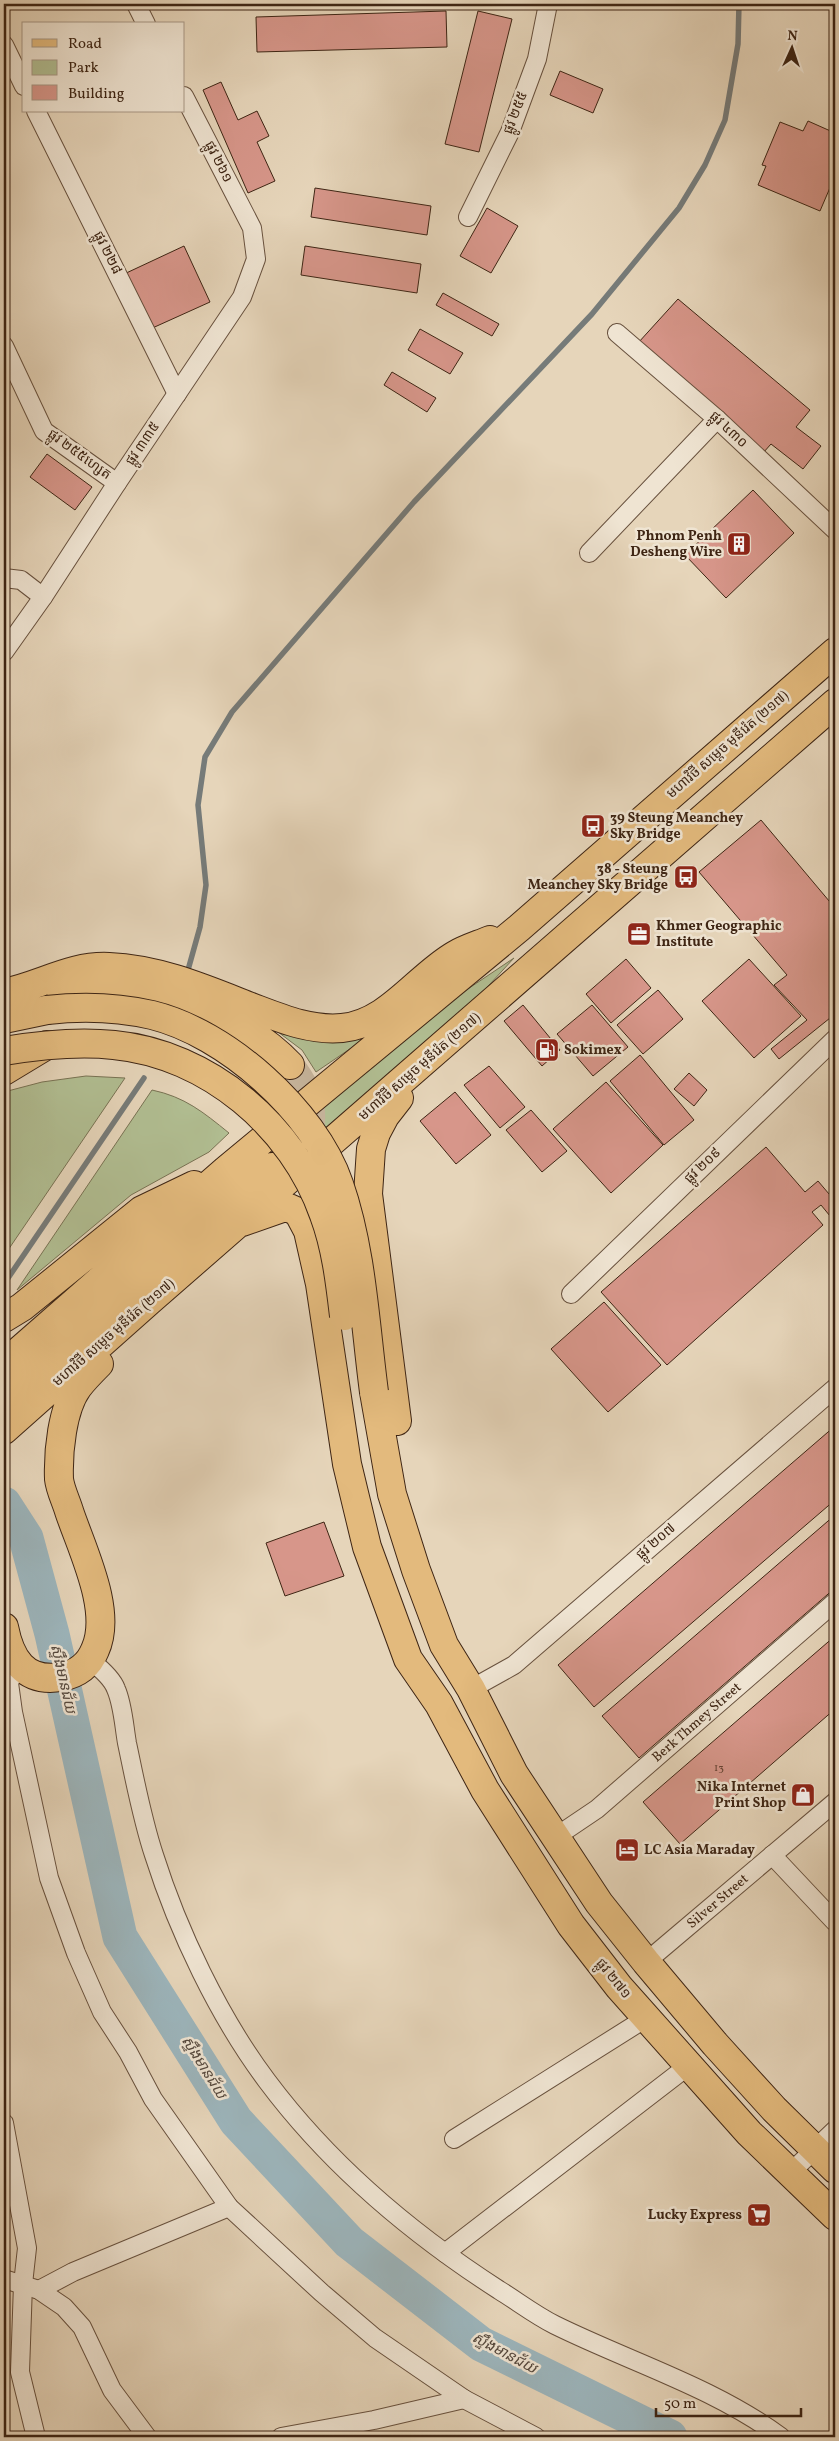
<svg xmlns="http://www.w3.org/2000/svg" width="839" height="2441" font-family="Vollkorn,'Noto Sans Khmer',serif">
<rect width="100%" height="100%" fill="#e6d5ba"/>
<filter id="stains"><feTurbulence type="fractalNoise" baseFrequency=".004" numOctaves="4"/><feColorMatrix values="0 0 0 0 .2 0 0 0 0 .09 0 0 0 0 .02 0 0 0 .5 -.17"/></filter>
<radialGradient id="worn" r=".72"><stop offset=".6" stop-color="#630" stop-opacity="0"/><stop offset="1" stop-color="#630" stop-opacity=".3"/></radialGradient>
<path fill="#b1be92" stroke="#787253" d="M514 958 454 1023 323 1139 322 1103 441 1007Z
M382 1027 316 1072 302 1050 278 1032 322 1041Z
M86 1076 125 1078 4 1256V1092L42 1082Z
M152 1090C185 1097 203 1112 229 1133L209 1152 131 1195 17 1290Z"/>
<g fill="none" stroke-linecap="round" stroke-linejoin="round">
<path stroke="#767b79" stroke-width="5.5" d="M188 970 200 927 206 885 198 805 205 757 232 712 414 502 592 314 679 208 705 165 725 120 738 44 739 4
M4 1284 144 1078"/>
<path stroke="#9cb5bc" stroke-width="35" d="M4 1504 26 1538 52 1634 120 1937 236 2121 349 2242 481 2344 670 2437"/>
</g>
<path fill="#d7968a" stroke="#3e2514" d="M446 11 447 47 257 52 256 17Z
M478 11 512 19 479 152 445 144Z
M560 71 603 89 593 113 550 95Z
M221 82 238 120 257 111 269 136 257 142 275 181 248 193 203 90Z
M808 121 835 133V176L820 211 758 185 766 166 762 165 780 122 803 131Z
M315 188 431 206 427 235 311 217Z
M487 208 518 226 491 273 460 256Z
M184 246 210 302 148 330 122 275Z
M305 246 421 264 417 293 301 275Z
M443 293 499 324 492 336 436 305Z
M678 299 810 410 796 427 821 446 803 469 771 444 763 453 638 343Z
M420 329 463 353 450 374 408 350Z
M392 372 436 398 427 412 384 385Z
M47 454 92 487 75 510 30 477Z
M753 490 794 533 726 598 685 555Z
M761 820 835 908V1014L779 1059 771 1049 807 1020 774 985 787 975 699 872Z
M626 959 651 988 611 1023 586 994Z
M749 959 801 1016 754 1058 702 1001Z
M658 990 683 1019 643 1054 617 1025Z
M523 1005 560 1050 542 1066 504 1021Z
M592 1005 628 1047 593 1076 557 1034Z
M640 1055 694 1120 664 1145 610 1081Z
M489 1066 525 1107 500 1128 464 1085Z
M689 1073 707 1090 694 1106 674 1089Z
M606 1082 663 1145 611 1193 553 1129Z
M455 1092 491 1135 456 1164 420 1121Z
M531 1110 567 1151 542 1172 506 1130Z
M766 1147 805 1192 818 1181 835 1201V1212L830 1216 821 1205 812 1212 823 1225 667 1365 601 1292Z
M604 1302 661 1365 608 1412 551 1349Z
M835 1426V1500L594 1707 558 1665Z
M835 1515V1588L639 1758 602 1716Z
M324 1522 344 1576 285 1596 266 1543Z
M835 1636V1709L680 1844 643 1802Z"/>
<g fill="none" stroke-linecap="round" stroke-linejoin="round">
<path stroke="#c4b299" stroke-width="28" stroke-dasharray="28 14" stroke-linecap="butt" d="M290 1065C304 1083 313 1100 311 1123"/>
<defs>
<g id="minor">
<path d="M136 4 146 24"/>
<path d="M4 45 24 86"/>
<path d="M36 111 177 394"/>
<path d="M468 217 510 132 537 59 548 4"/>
<path d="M617 333 717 419 835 530"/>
<path d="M4 346 44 431 117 483"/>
<path d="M589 553 717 419"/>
<path d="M4 578 21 580 43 597"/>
<path d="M4 652 43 597 117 483 242 297 256 259 252 228 184 96"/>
<path d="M571 1294 835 1039"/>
<path d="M91 1661C100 1668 112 1678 116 1689 123 1705 124 1726 127 1743 135 1781 142 1819 154 1855 178 1931 219 2017 267 2081 329 2164 412 2234 499 2290 517 2301 535 2315 555 2325 630 2362 713 2387 781 2437"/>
<path d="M17 1664 9 1683 13 1712 49 1878 76 1953 102 2012 128 2052 153 2099 229 2207 322 2293 375 2338 464 2399 536 2437"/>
<path d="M471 1689 514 1665 835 1388"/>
<path id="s1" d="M554 1838 597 1809 835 1602"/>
<path d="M772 1855 835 1922"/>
<path id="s2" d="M646 1962 835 1802"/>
<path d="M4 2123 27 2248 23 2284 20 2372 36 2437"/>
<path d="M454 2139 646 2018"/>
<path d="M790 2173 835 2130"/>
<path d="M445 2253 688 2066"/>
<path d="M4 2279 39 2290 64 2307 82 2327 112 2390 147 2437"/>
<path d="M39 2290 73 2272 229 2207"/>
<path d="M281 2437 374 2420 464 2399"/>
</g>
<path id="primary" d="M59 987C136 981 236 1008 290 1065
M4 993C40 986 71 965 109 967 159 969 205 989 251 1007 280 1018 310 1031 342 1028 388 1024 417 977 455 955 465 949 478 945 490 940
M4 1019 47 1010
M4 1071 47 1045
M242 1222 282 1208H289L298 1212 308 1231 320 1284 347 1464 367 1547 408 1659 439 1704 485 1790 571 1925 619 1987 749 2133 835 2216
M4 1318 22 1307 142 1210 194 1185
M4 1364 226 1170 519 928 835 652
M374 1392 392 1494 416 1570 444 1645 471 1689 514 1774 599 1903 646 1962 715 2044 774 2109 835 2169
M4 1399 272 1167
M397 1421 368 1194 371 1149 376 1133 385 1116 399 1098
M4 1430 149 1301 835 703
M4 1627C10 1658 24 1683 61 1677 77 1674 89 1665 95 1650 113 1611 82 1550 69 1511 66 1501 60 1489 59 1479 58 1452 62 1409 78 1387 84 1379 92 1371 99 1364"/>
</defs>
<use href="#minor" stroke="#68513e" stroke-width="20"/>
<use href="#primary" stroke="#3e2514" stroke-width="30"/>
<use href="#minor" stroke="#efe4d2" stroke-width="18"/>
<use href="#primary" stroke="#e3ba7d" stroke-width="28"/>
<defs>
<path id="primary-bridge" d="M47 1010C82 1006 117 1007 152 1015 226 1033 314 1111 339 1184 362 1250 365 1324 374 1392
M4 1051C40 1045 77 1041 114 1045 208 1054 293 1126 324 1215 336 1247 340 1282 344 1316"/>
</defs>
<use href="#primary-bridge" stroke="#3e2514" stroke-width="30" stroke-linecap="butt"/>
<use href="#primary-bridge" stroke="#e3ba7d" stroke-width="28"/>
</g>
<defs>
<symbol id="building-square" viewBox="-11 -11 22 22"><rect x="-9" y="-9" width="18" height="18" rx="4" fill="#8f2418" stroke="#efe4d2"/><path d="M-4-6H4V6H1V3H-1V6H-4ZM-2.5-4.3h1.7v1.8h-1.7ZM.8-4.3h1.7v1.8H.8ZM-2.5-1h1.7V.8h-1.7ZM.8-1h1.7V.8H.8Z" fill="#fff"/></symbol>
<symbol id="bus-square" viewBox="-11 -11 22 22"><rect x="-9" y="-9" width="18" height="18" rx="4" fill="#8f2418" stroke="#efe4d2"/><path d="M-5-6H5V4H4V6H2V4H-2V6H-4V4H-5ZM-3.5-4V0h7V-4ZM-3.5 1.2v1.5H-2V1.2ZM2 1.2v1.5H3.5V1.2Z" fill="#fff"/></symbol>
<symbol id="office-square" viewBox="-11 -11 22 22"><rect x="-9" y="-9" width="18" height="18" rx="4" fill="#8f2418" stroke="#efe4d2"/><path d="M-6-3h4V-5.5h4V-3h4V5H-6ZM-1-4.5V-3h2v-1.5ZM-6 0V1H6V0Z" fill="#fff"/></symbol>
<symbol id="fuel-square" viewBox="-11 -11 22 22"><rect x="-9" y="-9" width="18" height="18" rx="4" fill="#8f2418" stroke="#efe4d2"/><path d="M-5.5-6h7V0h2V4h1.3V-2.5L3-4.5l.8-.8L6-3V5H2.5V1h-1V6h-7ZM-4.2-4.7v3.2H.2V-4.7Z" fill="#fff"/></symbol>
<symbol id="shop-square" viewBox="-11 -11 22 22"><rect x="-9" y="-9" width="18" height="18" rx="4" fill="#8f2418" stroke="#efe4d2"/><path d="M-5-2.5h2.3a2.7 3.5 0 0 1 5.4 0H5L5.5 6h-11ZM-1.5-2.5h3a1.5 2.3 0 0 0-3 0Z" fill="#fff"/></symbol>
<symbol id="hotel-square" viewBox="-11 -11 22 22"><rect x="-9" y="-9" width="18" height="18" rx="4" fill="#8f2418" stroke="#efe4d2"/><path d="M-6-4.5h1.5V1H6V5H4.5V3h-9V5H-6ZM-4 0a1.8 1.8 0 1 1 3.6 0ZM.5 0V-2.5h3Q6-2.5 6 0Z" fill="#fff"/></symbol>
<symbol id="supermarket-square" viewBox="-11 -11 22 22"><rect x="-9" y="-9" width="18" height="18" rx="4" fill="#8f2418" stroke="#efe4d2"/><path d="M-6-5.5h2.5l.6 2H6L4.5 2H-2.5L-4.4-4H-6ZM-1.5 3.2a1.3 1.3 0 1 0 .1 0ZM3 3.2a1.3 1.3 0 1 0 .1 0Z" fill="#fff"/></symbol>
</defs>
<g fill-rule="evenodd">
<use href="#building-square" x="725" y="530" width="28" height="28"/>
<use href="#bus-square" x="579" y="812" width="28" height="28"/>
<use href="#bus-square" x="672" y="863" width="28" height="28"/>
<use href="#office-square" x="625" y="920" width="28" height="28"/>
<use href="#fuel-square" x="533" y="1036" width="28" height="28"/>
<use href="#shop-square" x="789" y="1781" width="28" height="28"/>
<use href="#hotel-square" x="613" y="1836" width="28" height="28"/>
<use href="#supermarket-square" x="745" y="2201" width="28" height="28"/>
</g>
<g text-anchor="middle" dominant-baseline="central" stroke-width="5" stroke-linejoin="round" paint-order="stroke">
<g font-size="11" fill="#644132">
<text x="719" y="1768">13</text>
</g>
<g font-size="14" fill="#3e2514" stroke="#efe4d2">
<text transform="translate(516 113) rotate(-69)">ផ្លូវ ២៥៥</text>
<text transform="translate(218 162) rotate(63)">ផ្លូវ ២៦១</text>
<text transform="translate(107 253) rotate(63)">ផ្លូវ ២២៨</text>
<text transform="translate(728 430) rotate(43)">ផ្លូវ ៤៣០</text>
<text transform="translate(143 444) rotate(-56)">ផ្លូវ ៣៣៥</text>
<text transform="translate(79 455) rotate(36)">ផ្លូវ ២៥៥ហ្សេត</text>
<text transform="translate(728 745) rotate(-41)">មហាវិថី សម្តេច មុនីរ៉េត (២១៧)</text>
<text transform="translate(420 1067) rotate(-41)">មហាវិថី សម្តេច មុនីរ៉េត (២១៧)</text>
<text transform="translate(703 1166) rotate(-44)">ផ្លូវ ២០៩</text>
<text transform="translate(114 1333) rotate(-41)">មហាវិថី សម្តេច មុនីរ៉េត (២១៧)</text>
<text transform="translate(656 1542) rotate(-41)">ផ្លូវ ២០៧</text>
<text stroke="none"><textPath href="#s1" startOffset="184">Berk Thmey Street</textPath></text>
<text stroke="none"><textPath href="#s2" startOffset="94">Silver Street</textPath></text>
<text transform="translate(613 1979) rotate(51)">ផ្លូវ ២៧១</text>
</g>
<g font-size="14" font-weight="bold" fill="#3e2514" stroke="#efe4d2" text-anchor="end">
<text x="722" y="536">Phnom Penh<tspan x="722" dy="16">Desheng Wire</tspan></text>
<text x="610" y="818" text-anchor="start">39 Steung Meanchey<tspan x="610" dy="16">Sky Bridge</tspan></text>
<text x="668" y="869">38 - Steung<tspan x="668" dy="16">Meanchey Sky Bridge</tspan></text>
<text x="656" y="926" text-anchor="start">Khmer Geographic<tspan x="656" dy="16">Institute</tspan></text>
<text x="564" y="1050" text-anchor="start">Sokimex</text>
<text x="786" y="1787">Nika Internet<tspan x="786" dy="16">Print Shop</tspan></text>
<text x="644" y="1850" text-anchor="start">LC Asia Maraday</text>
<text x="742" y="2215">Lucky Express</text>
</g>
<g font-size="15" font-style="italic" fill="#56493e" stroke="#efe4d2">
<text transform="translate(62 1679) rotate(77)">ស្ទឹងមានជ័យ</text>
<text transform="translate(203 2068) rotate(58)">ស្ទឹងមានជ័យ</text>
<text transform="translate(504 2354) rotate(28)">ស្ទឹងមានជ័យ</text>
</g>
</g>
<rect width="839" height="2441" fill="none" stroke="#e6d5ba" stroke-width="20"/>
<rect x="5" y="5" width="829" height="2431" fill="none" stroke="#3e2514" stroke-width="2.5"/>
<rect x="10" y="10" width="819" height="2421" fill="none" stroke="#3e2514"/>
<rect x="22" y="22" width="162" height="90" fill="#efe4d2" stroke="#a89886"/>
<rect x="32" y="39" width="25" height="8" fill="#e3ba7d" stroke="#a89886"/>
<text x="68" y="48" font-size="15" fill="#3e2514">Road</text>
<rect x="32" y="60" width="25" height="15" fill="#b1be92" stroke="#a89886"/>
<text x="68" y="72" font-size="15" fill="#3e2514">Park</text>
<rect x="32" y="85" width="25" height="15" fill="#d7968a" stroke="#a89886"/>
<text x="68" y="98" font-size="15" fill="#3e2514">Building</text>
<g transform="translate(792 48) rotate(3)" stroke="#efe4d2" stroke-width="4" paint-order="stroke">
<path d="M0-4L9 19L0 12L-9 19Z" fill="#3e2514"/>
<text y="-8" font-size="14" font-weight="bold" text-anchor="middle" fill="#3e2514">N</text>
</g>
<path d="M656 2408v8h145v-8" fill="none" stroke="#3e2514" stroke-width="2.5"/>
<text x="664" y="2408" font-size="15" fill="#3e2514" stroke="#efe4d2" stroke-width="4" paint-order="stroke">50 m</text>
<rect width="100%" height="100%" filter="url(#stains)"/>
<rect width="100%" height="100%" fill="url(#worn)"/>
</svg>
